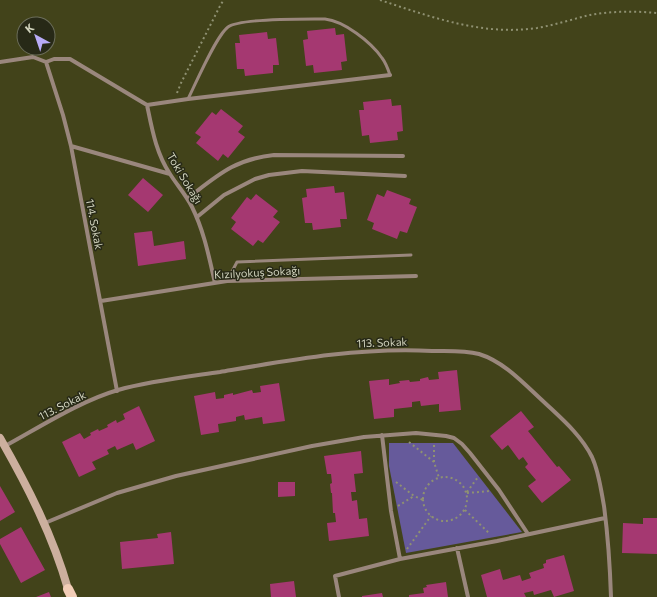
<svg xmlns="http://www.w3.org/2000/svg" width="657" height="597" font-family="Commissioner,sans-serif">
<rect width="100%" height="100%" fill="#42431a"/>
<path fill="#665a9b" d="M389 443H453L522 532 406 553 389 466Z"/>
<path fill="#a53871" d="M335 28 336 35 344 34 347 61 341 62 342 70 314 73 313 65 306 66 303 40 308 39 307 31Z
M267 32 268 39 276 38 279 65H273V73L245 76 244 69H237L235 43H240L239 35Z
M391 99 392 106 401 105 403 131 397 132 398 140 370 143 369 135 362 136 359 110H364L363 102Z
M221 109 243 126 238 132 245 137 228 158 223 154 218 161 196 143 201 137 195 133 212 112 216 115Z
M143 178 163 195 148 212 128 195Z
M334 186 335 193 344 192 347 219H340L341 227 313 230 312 223H305L302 198 307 197 306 189Z
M387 190 411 199 409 204 417 207 407 233 400 231 397 239 372 229 374 223 367 220 377 194 384 197Z
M256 194 278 211 273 217 280 222 263 243 258 240 253 246 231 229 236 222 231 218 247 197 251 200Z
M152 231 154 246 184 241 186 259 138 266 134 233Z
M457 370 461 410 439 412V404L421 406 420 401 412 402V407L394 409V417L374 419 369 381 389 379V385L400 383 399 381 409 380 410 382 420 381V379L428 377 429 380 439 379 438 372Z
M279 383 285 421 263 424 262 417 245 420 244 415 236 417V421L218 424 219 432 201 435 194 396 215 392 216 399 224 398V395L233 393V395L252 390 253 393 261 392 260 386Z
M139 406 155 441 136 450 133 443 117 450 115 446 107 450 109 454 92 462 96 469 79 477 62 442 80 433 84 439 91 435 90 433 98 429 99 431 108 427 107 425 116 420 117 423 125 419 123 414Z
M521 411 534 427 528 431 557 467 559 466 571 480 542 503 528 486 536 480 525 467 528 464 523 457 519 460 508 445 502 450 490 436Z
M361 451 363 473 354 474 356 492H351L352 501 357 500 359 519 367 518 369 536 329 541 327 523 336 522 335 513H333L332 493H331L330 484 332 483 331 474H327L324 456Z
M278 482H295V496L278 497Z
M0 486 15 512 0 521Z
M643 518H657V554L622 553 623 523 643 524Z
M21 527 45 570 21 583 0 544V539Z
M171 532 174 564 122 569 120 542 158 538 157 534Z
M564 555 574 591 554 597 551 590 534 595 533 591 524 593 526 597H487L481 575 500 569 503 580 520 575 522 581 531 578 529 573 544 568 543 564 546 563V560Z
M294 581 296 597H271L270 584Z
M446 582 448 597H409V595L424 593 423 588 427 587 426 585Z
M49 592 51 597H36Z
M382 593 383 597H362V596Z"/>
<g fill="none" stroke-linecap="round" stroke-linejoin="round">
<path stroke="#8f9172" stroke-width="2" stroke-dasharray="2 3" stroke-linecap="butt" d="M380 0C431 17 482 36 537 28 555 25 573 19 590 15 612 11 635 11 657 13
M177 93 181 83 221 4 224 0
M409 442 434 462 439 478
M434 462V443
M423 499a22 22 0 1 1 44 0a22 22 0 1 1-44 0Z
M396 482 414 496 423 500
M467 492 478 477
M467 493 490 491
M398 506 414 496
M465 510 490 534
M407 549 431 516"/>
<path stroke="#9a877d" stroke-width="3" d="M188 99C196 83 216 36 228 27 240 18 306 19 325 19 344 21 371 42 382 58 386 63 388 69 390 75
M227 281 237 262 411 255"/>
<path stroke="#9a877d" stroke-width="4" d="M0 62 33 57 46 62 54 59H70L147 105 188 99 390 75
M46 62 63 115 71 146 117 391
M147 105C152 129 156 153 170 174 177 185 186 195 192 207 204 231 209 257 215 283
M71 146 170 174
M188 198C218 175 235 159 274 155L403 156
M197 217 224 195 255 179 269 175 302 171 405 176
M101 301 227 281 416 276
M382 435 391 511 400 559
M5 446C40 427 80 401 118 390 151 381 186 377 220 372 290 360 360 347 432 351 447 351 464 350 479 354 505 362 525 385 545 403 562 419 581 435 592 457 599 472 601 490 604 506 608 536 610 567 611 597
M45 523 117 493 176 476 312 446 364 437 416 433 446 436 454 438 462 444 470 453 499 490 528 534
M457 548 468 597
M339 597 335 576 400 559 497 541 605 518"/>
<path stroke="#ccaf9e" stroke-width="8" d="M0 438C28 487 53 536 68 589"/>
<path stroke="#f2cdb7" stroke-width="10" d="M68 589 72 597"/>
</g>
<g text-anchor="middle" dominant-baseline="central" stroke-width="3" stroke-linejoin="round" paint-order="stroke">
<g font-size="11" fill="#d2d4be" stroke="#272917">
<text transform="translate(185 178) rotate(59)">Toki Sokağı</text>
<text transform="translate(95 224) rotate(79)">114. Sokak</text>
<text transform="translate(257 272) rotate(-3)">Kızılyokuş Sokağı</text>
<text transform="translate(382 342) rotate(-2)">113. Sokak</text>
<text transform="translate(62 405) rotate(-27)">113. Sokak</text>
</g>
</g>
<g transform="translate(36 36) rotate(320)"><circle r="19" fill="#272917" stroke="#6b6d5a"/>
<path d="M0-3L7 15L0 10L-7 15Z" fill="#b8abf7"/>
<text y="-6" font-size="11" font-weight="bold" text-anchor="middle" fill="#d2d4be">K</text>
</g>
</svg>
